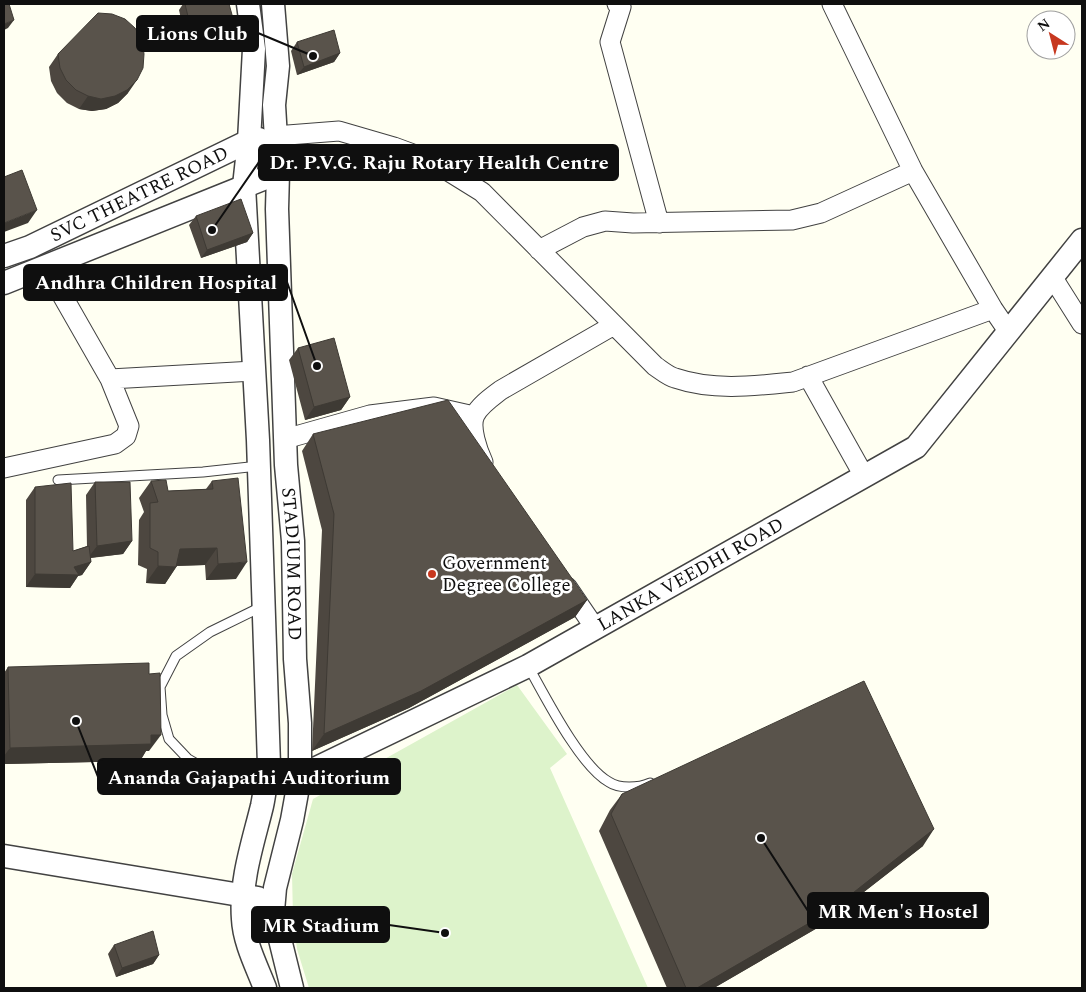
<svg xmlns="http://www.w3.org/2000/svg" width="1086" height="992" font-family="Spectral,serif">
<rect width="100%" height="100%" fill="#fffff2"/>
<path fill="#ddf3cb" d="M517 685 567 754 550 768 648 988H309L297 949 293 917 292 874 313 799Z"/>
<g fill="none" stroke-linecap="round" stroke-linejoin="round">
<defs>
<path id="service" d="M58 480 203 472 258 466
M263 606 210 632 176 656 160 687 162 715 169 739 188 759 226 781 264 790
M528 666C545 696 580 766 609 782 619 789 639 788 650 783"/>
<path id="minor" d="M617 4 621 7 610 42 659 223
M832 4 913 171 993 309 1008 331
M275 136 339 131 394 147 432 161 482 192 655 366C661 370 668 376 675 378 713 391 754 386 793 382L993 309
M539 250 583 227 605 221 633 223 792 220 821 213 913 171
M1053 278 1082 324
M808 376 864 476
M110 379 254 371
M285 439 370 415 434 407 474 416
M483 462C478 451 469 427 475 415 480 405 492 397 501 390L614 325
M4 468 115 444 126 436 129 426 110 379 46 267
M567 587 595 628"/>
<g id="tertiary">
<path d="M248 4 254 49 249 141 244 186 258 440 269 765C266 778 265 792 262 806 253 843 240 880 243 919 244 942 257 967 265 988"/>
<path id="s1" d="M273 4 278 66 274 105 278 173 277 209 286 465 293 541 295 659 300 723V776L292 820 275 888 273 911 292 988"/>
<path id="s2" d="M4 256 30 247 249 141 259 139"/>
<path d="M4 283 278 173"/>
<path id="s3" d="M265 785 300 776 528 666 916 447 1082 240"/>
<path d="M4 856 258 898"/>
</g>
</defs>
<use href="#service" stroke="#424242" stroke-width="11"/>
<use href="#minor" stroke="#424242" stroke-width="21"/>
<use href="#tertiary" stroke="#424242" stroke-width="25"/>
<use href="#service" stroke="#fff" stroke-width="9"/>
<use href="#minor" stroke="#fff" stroke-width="19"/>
<use href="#tertiary" stroke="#fff" stroke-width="22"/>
</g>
<path fill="#4d4740" d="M183 4H229L228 31 186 41 179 10Z
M297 42 340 53 334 62 297 75 291 51Z
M58 54 128 93 118 103 106 109 92 111 79 109 67 103 57 93 51 81 49 67Z
M196 216 253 233 247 242 201 258 189 225Z
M298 348 350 397 341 410 305 420 289 360Z
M313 434 587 600 575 617 409 708 312 751 322 530 302 451Z
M151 481 168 491 206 489 212 481 236 579 206 580 205 565 177 566 165 584 146 583 147 569 138 565 139 520 144 512 139 498Z
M95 482 132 541 123 554 91 558V562L82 575 78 576 70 588 26 587V500L35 487 73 551 87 546 86 495Z
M8 667 149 751H146L140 761 4 764V673Z
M622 794 923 846 819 927 714 988H667L599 831 610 810Z
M114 945 159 955 153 964 116 977 108 954Z"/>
<path fill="#3e3a34" d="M14 20 8 28 4 30V24Z
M234 22 228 31 186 41 192 33Z
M340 53 334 62 297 75 304 67Z
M137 80 128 93 118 103 106 109 92 111 79 109 88 96Z
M37 210 28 223 4 232V223Z
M253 233 247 242 201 258 207 250Z
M350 397 341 410 305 420 314 407Z
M132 541 123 554 88 558 97 546Z
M217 548 205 565 169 566 180 549Z
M91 562 82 575 78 576 70 588 26 587 35 574 74 567Z
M247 562 236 579 206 580 218 564Z
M158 566 176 567 165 584 146 583Z
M587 600 575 617 409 708 312 751 324 734Z
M151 735H161L149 751H146L140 761 4 764V756L10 748Z
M934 829 923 846 819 927 714 988H697Z
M159 955 153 964 116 977 122 968Z"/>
<path fill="#59534b" stroke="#3e3a34" d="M4 4H9L14 20 4 24Z
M185 4H229L234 22 192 33Z
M98 13 112 14 125 19 135 28 142 40 144 54 143 68 137 80 127 90 115 96 101 99 88 96 76 90 66 80 60 68 58 54Z
M334 30 340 53 304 67 297 42Z
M22 170 37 210 4 223V177Z
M241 199 253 233 207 250 196 216Z
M334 338 350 397 314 407 298 348Z
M448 400 587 600 421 691 324 734 334 514 313 434Z
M238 478 247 562 218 564 217 548 180 549 176 567 158 566V552L150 548V503L158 502 151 481 166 480 168 491 213 489 212 481Z
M95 482H130L132 541 97 546Z
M71 483 73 551 89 546 91 562 74 567 79 575 35 574V487Z
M149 663V674L160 673 161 735H151V744L10 748 8 667Z
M864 681 934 829 830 911 697 988H686L611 814 622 794Z
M153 931 159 955 122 968 114 945Z"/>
<circle fill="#c7381f" stroke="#fff" stroke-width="2" cx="432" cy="574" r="5"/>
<g text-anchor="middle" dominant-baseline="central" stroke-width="5" stroke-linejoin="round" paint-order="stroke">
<g font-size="19" fill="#0f0f0f" stroke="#fff">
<text stroke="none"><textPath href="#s2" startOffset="149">SVC THEATRE ROAD</textPath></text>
<text stroke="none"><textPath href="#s1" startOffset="561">STADIUM ROAD</textPath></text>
<text stroke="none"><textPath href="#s3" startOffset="476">LANKA VEEDHI ROAD</textPath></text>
</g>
<g font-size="19" fill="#0f0f0f" stroke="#fff" text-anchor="start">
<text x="442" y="563">Government<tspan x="442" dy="22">Degree College</tspan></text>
</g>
</g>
<path fill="none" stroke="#0f0f0f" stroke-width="2" d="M313 56L258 33M212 230L259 162M317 366L287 282M76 721L98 777M761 838L808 911M445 933L389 925"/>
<g fill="#0f0f0f" stroke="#fff" stroke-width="2">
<circle cx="313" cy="56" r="5"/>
<circle cx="212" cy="230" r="5"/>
<circle cx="317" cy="366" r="5"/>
<circle cx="76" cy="721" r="5"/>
<circle cx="761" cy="838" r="5"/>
<circle cx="445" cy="933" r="5"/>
</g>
<g fill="#0f0f0f" stroke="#0f0f0f" stroke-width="2">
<rect x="137" y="16" width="121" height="35" rx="5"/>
<rect x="259" y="145" width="359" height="35" rx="5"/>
<rect x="24" y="265" width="263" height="35" rx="5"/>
<rect x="98" y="759" width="302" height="35" rx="5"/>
<rect x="808" y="893" width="180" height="35" rx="5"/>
<rect x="252" y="907" width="137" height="35" rx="5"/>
</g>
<g font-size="20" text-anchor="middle" font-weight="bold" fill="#fff">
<text x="197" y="40">Lions Club</text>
<text x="439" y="169">Dr. P.V.G. Raju Rotary Health Centre</text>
<text x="156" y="289">Andhra Children Hospital</text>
<text x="249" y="784">Ananda Gajapathi Auditorium</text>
<text x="898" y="918">MR Men's Hostel</text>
<text x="321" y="932">MR Stadium</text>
</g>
<rect width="1086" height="992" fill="none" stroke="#0f0f0f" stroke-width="10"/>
<g transform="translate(1051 35) rotate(324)"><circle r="24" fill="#ffffff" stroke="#9f9f9f"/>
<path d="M0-4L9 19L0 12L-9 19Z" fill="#c7381f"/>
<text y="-8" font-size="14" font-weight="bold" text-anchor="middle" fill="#0f0f0f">N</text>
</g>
</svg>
